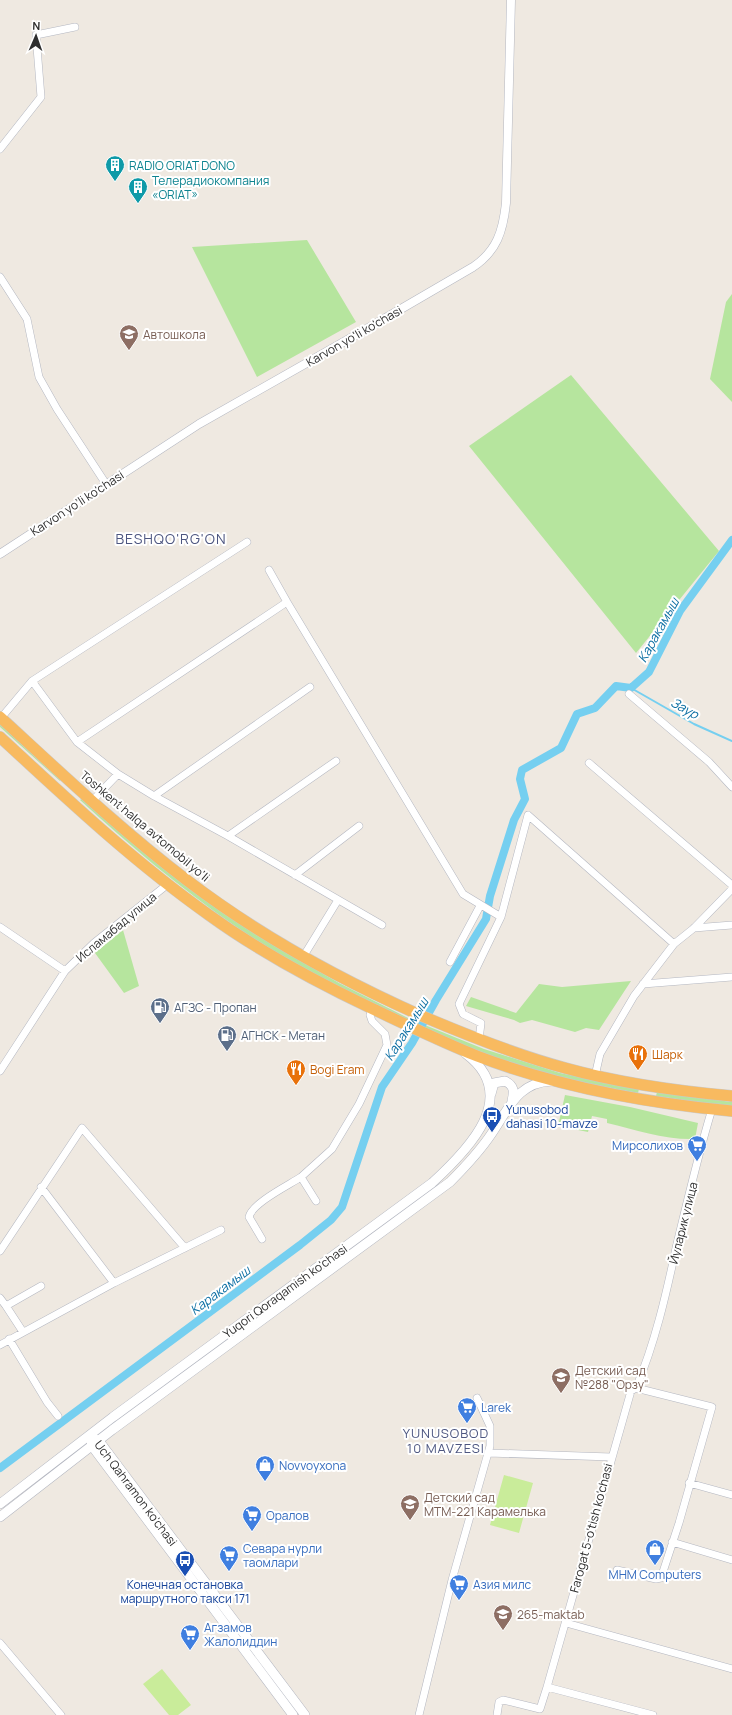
<svg xmlns="http://www.w3.org/2000/svg" width="732" height="1715" font-family="Manrope,sans-serif">
<rect width="100%" height="100%" fill="#efe9e1"/>
<path fill="#b6e59e" d="M307 240 356 322 257 377 192 247Z
M732 294V402L710 379 726 302Z
M571 375 719 551 636 653 469 446Z
M0 721 62 778 60 781 0 727Z
M83 798 270 943 339 983 410 1019 484 1049 560 1073 639 1089 638 1093C606 1087 573 1081 541 1072 436 1042 325 987 235 926 180 888 129 845 80 800Z
M123 930 139 986 124 993 95 953Z
M631 981 599 1030 586 1028 575 1032 532 1020 520 1023 514 1020 466 1006 471 997 516 1013 539 984 562 987Z
M657 1092 732 1102V1107L656 1096Z
M565 1095 630 1107 698 1123 695 1139C665 1140 636 1130 607 1123V1119L592 1116 588 1132 558 1126Z"/>
<path fill="#c9ec9a" d="M504 1475 533 1483 519 1533 490 1525Z
M162 1669 191 1705 178 1715H169L143 1684Z"/>
<g fill="none" stroke-linecap="round" stroke-linejoin="round">
<path stroke="#75cff0" stroke-width="2" d="M631 688 694 724 732 741"/>
<path stroke="#75cff0" stroke-width="8" d="M0 1468 300 1245 331 1220 342 1207 382 1087 412 1043 436 1000 486 919 490 896 514 820 525 799 520 779 522 770 561 748 577 714 595 708 616 686 631 688 649 672 680 611 732 540"/>
<defs>
<path id="minor" d="M0 149 41 97 36 35 75 27
M0 277 27 319 39 377 57 409 106 484
M269 570 287 602 463 894 501 917
M32 681 77 742 118 774 154 796 228 836 382 925
M629 694 709 762 732 787
M1 718 32 681 247 542
M77 742 287 602
M589 763 732 885
M154 796 310 687
M96 797 118 774
M228 836 336 761
M295 875 359 826
M0 927 65 971
M694 928 732 925
M303 957 338 900
M450 962 480 906
M643 984 732 977
M479 1040 481 1023 463 1014 459 1004 501 917 528 815 674 944
M0 1071 65 971 94 943 168 884
M595 1076 600 1054 634 996 674 944 694 928 732 889
M301 1177 332 1149 359 1104 387 1045 385 1034 372 1021 370 1015 372 1009
M41 1187 114 1283
M262 1239 249 1217C252 1203 289 1185 301 1177L316 1201
M0 1251 82 1128 185 1248
M0 1298 6 1306
M23 1332 6 1306 41 1286
M9 1339 47 1402 58 1416
M0 1345 114 1283 221 1230
M636 1388 631 1391 547 1687 653 1715
M489 1453 611 1457
M689 1483 732 1495
M672 1542 732 1560
M617 1570 656 1579 661 1578 679 1523 712 1407 636 1388C655 1343 666 1295 676 1248 687 1202 698 1155 712 1109
M566 1623 732 1669
M0 1643 61 1715
M419 1715 452 1580 490 1446V1426L477 1398
M497 1715 499 1702 503 1700 540 1709 547 1687"/>
<path id="tertiary" d="M0 554 199 424 370 327 473 267C497 251 503 231 506 203L511 0"/>
<path id="secondary" d="M491 1094 494 1083 505 1081C515 1086 514 1092 512 1101
M94 1438 99 1441 305 1715
M91 1440 92 1446 293 1715
M0 1504 113 1417 432 1183C468 1150 522 1096 466 1054
M0 1517 112 1430 450 1182C465 1167 480 1151 492 1133 509 1108 518 1082 552 1081"/>
<path id="trunk" d="M0 717C61 773 122 831 188 881 260 936 339 979 422 1016 469 1036 516 1055 565 1068 619 1083 676 1091 732 1096
M0 737C67 799 134 862 209 915 260 952 316 982 373 1009 407 1025 442 1042 477 1056 559 1087 645 1103 732 1111"/>
</defs>
<use href="#minor" stroke="#b4b7c1" stroke-width="8"/>
<use href="#tertiary" stroke="#b4b7c1" stroke-width="9"/>
<use href="#secondary" stroke="#b4b7c1" stroke-width="10"/>
<use href="#trunk" stroke="#c9c9c9" stroke-width="12"/>
<use href="#minor" stroke="#fff" stroke-width="7"/>
<use href="#tertiary" stroke="#fff" stroke-width="8"/>
<use href="#secondary" stroke="#fff" stroke-width="9"/>
<use href="#trunk" stroke="#f8ba60" stroke-width="11"/>
</g>
<defs>
<symbol id="building-pin" viewBox="-11 -11 22 30"><path d="M0 17L-7.5 6A9.5 9.5 0 1 1 7.5 6Z" fill="#0f9aa8" stroke="#fff"/><path d="M-4-6H4V6H1V3H-1V6H-4ZM-2.5-4.3h1.7v1.8h-1.7ZM.8-4.3h1.7v1.8H.8ZM-2.5-1h1.7V.8h-1.7ZM.8-1h1.7V.8H.8Z" fill="#fff"/></symbol>
<symbol id="school-pin" viewBox="-11 -11 22 30"><path d="M0 17L-7.5 6A9.5 9.5 0 1 1 7.5 6Z" fill="#8d6e63" stroke="#fff"/><path d="M0-5L7-2L0 1L-7-2ZM-4 1L0 2.5L4 1V4Q0 6-4 4Z" fill="#fff"/></symbol>
<symbol id="fuel-pin" viewBox="-11 -11 22 30"><path d="M0 17L-7.5 6A9.5 9.5 0 1 1 7.5 6Z" fill="#5c6f8a" stroke="#fff"/><path d="M-5.5-6h7V0h2V4h1.3V-2.5L3-4.5l.8-.8L6-3V5H2.5V1h-1V6h-7ZM-4.2-4.7v3.2H.2V-4.7Z" fill="#fff"/></symbol>
<symbol id="restaurant-pin" viewBox="-11 -11 22 30"><path d="M0 17L-7.5 6A9.5 9.5 0 1 1 7.5 6Z" fill="#e8710a" stroke="#fff"/><path d="M-5-6h1v4h1v-4h1v4h1v-4h1v5L-1.5 .5V6h-2V.5L-5-1ZM5-6V6H3V1.5H1.5Q1.5-4 5-6Z" fill="#fff"/></symbol>
<symbol id="bus-pin" viewBox="-11 -11 22 30"><path d="M0 17L-7.5 6A9.5 9.5 0 1 1 7.5 6Z" fill="#1a4fb4" stroke="#fff"/><path d="M-5-6H5V4H4V6H2V4H-2V6H-4V4H-5ZM-3.5-4V0h7V-4ZM-3.5 1.2v1.5H-2V1.2ZM2 1.2v1.5H3.5V1.2Z" fill="#fff"/></symbol>
<symbol id="supermarket-pin" viewBox="-11 -11 22 30"><path d="M0 17L-7.5 6A9.5 9.5 0 1 1 7.5 6Z" fill="#3f7fe0" stroke="#fff"/><path d="M-6-5.5h2.5l.6 2H6L4.5 2H-2.5L-4.4-4H-6ZM-1.5 3.2a1.3 1.3 0 1 0 .1 0ZM3 3.2a1.3 1.3 0 1 0 .1 0Z" fill="#fff"/></symbol>
<symbol id="shop-pin" viewBox="-11 -11 22 30"><path d="M0 17L-7.5 6A9.5 9.5 0 1 1 7.5 6Z" fill="#3f7fe0" stroke="#fff"/><path d="M-5-2.5h2.3a2.7 3.5 0 0 1 5.4 0H5L5.5 6h-11ZM-1.5-2.5h3a1.5 2.3 0 0 0-3 0Z" fill="#fff"/></symbol>
</defs>
<g fill-rule="evenodd">
<use href="#building-pin" x="104" y="154" width="22" height="30"/>
<use href="#building-pin" x="127" y="176" width="22" height="30"/>
<use href="#school-pin" x="118" y="323" width="22" height="30"/>
<use href="#fuel-pin" x="149" y="996" width="22" height="30"/>
<use href="#fuel-pin" x="216" y="1024" width="22" height="30"/>
<use href="#restaurant-pin" x="627" y="1043" width="22" height="30"/>
<use href="#restaurant-pin" x="285" y="1058" width="22" height="30"/>
<use href="#bus-pin" x="481" y="1105" width="22" height="30"/>
<use href="#supermarket-pin" x="686" y="1134" width="22" height="30"/>
<use href="#school-pin" x="550" y="1366" width="22" height="30"/>
<use href="#supermarket-pin" x="456" y="1396" width="22" height="30"/>
<use href="#shop-pin" x="254" y="1454" width="22" height="30"/>
<use href="#school-pin" x="399" y="1493" width="22" height="30"/>
<use href="#supermarket-pin" x="241" y="1504" width="22" height="30"/>
<use href="#shop-pin" x="644" y="1538" width="22" height="30"/>
<use href="#supermarket-pin" x="218" y="1544" width="22" height="30"/>
<use href="#bus-pin" x="174" y="1549" width="22" height="30"/>
<use href="#supermarket-pin" x="448" y="1573" width="22" height="30"/>
<use href="#school-pin" x="492" y="1603" width="22" height="30"/>
<use href="#supermarket-pin" x="179" y="1623" width="22" height="30"/>
</g>
<g text-anchor="middle" dominant-baseline="central" stroke-width="4" stroke-linejoin="round" paint-order="stroke">
<g font-size="12" fill="#0d838f" stroke="#fff" text-anchor="start">
<text x="129" y="165">RADIO ORIAT DONO</text>
<text x="152" y="180">Телерадиокомпания<tspan x="152" dy="14">«ORIAT»</tspan></text>
</g>
<g font-size="12" fill="#785e54" stroke="#fff" text-anchor="start">
<text x="143" y="334">Автошкола</text>
<text x="575" y="1370">Детский сад<tspan x="575" dy="14">№288 "Орзу"</tspan></text>
<text x="424" y="1497">Детский сад<tspan x="424" dy="14">МТМ-221 Карамелька</tspan></text>
<text x="517" y="1614">265-maktab</text>
</g>
<g font-size="12" fill="#2e2e2e" stroke="#fff">
<text transform="translate(354 336) rotate(-30)">Karvon yo‘li ko'chasi</text>
<text transform="translate(77 503) rotate(-33)">Karvon yo‘li ko'chasi</text>
<text transform="translate(145 826) rotate(40)">Toshkent halqa avtomobil yo'li</text>
<text transform="translate(116 927) rotate(-40)">Исламабад улица</text>
<text transform="translate(683 1223) rotate(-76)">Йуларик улица</text>
<text transform="translate(285 1291) rotate(-36)">Yuqori Qoraqamish ko'chasi</text>
<text transform="translate(136 1493) rotate(53)">Uch Qahramon ko'chasi</text>
<text transform="translate(591 1528) rotate(-75)">Farogat 5-o'tish ko'chasi</text>
</g>
<g font-size="12" fill="#4e5e75" stroke="#fff" text-anchor="start">
<text x="174" y="1007">АГЗС - Пропан</text>
<text x="241" y="1035">АГНСК - Метан</text>
</g>
<g font-size="12" fill="#c56008" stroke="#fff" text-anchor="start">
<text x="652" y="1054">Шарк</text>
<text x="310" y="1069">Bogi Eram</text>
</g>
<g font-size="12" fill="#164399" stroke="#fff" text-anchor="start">
<text x="506" y="1109">Yunusobod<tspan x="506" dy="14">dahasi 10-mavze</tspan></text>
<text x="185" y="1584" text-anchor="middle">Конечная остановка<tspan x="185" dy="14">маршрутного такси 171</tspan></text>
</g>
<g font-size="12" fill="#366cbe" stroke="#fff" text-anchor="start">
<text x="683" y="1145" text-anchor="end">Мирсолихов</text>
<text x="481" y="1407">Larek</text>
<text x="279" y="1465">Novvoyxona</text>
<text x="266" y="1515">Оралов</text>
<text x="243" y="1548">Севара нурли<tspan x="243" dy="14">таомлари</tspan></text>
<text x="655" y="1574" text-anchor="middle">MHM Computers</text>
<text x="473" y="1584">Азия милс</text>
<text x="204" y="1627">Агзамов<tspan x="204" dy="14">Жалолиддин</tspan></text>
</g>
<g font-size="13" font-style="italic" fill="#0d6fa3" stroke="#fff">
<text transform="translate(658 630) rotate(-61)">Каракамыш</text>
<text transform="translate(685 708) rotate(29)">Заур</text>
<text transform="translate(406 1029) rotate(-58)">Каракамыш</text>
<text transform="translate(220 1290) rotate(-37)">Каракамыш</text>
</g>
<g font-size="13" letter-spacing="1" fill="#4d5680" stroke="#fff">
<text x="446" y="1433">YUNUSOBOD<tspan x="446" dy="15">10 MAVZESI</tspan></text>
</g>
<g font-size="14" letter-spacing="1" fill="#4d5680" stroke="#fff">
<text x="171" y="538">BESHQO'RG'ON</text>
</g>
</g>
<g transform="translate(36 36) rotate(2)" stroke="#ffffff" stroke-width="3" paint-order="stroke">
<path d="M0-3L7 15L0 10L-7 15Z" fill="#2e2e2e"/>
<text y="-6" font-size="11" font-weight="bold" text-anchor="middle" fill="#2e2e2e">N</text>
</g>
</svg>
